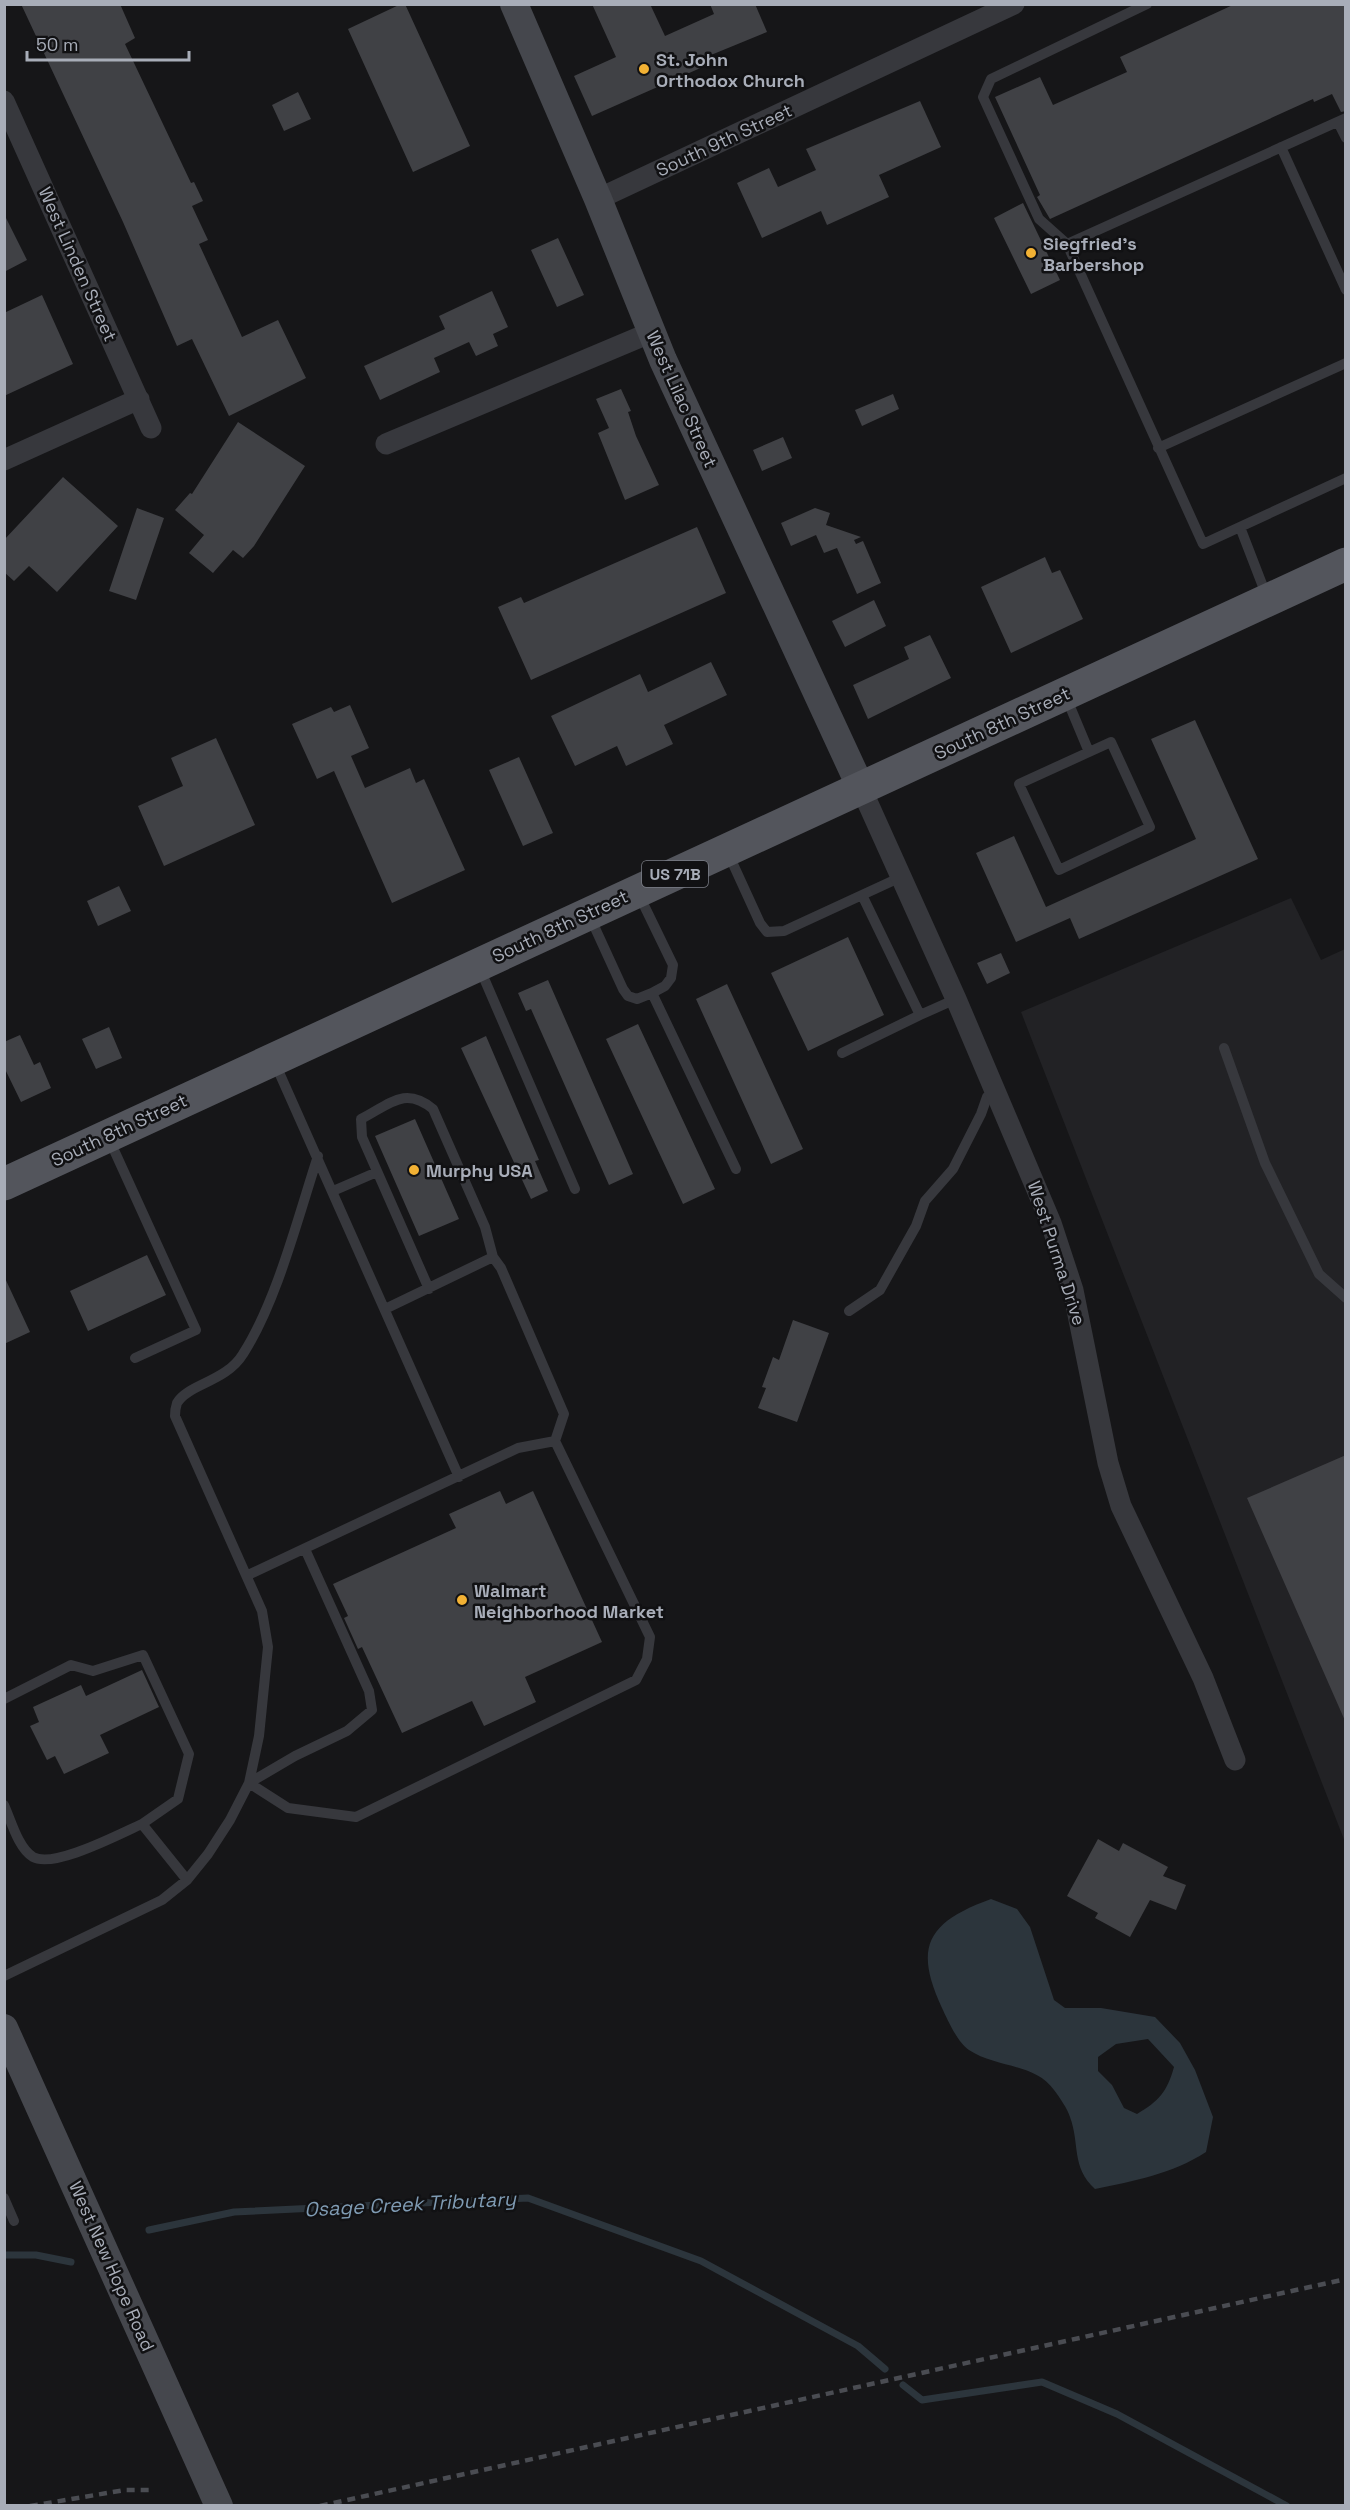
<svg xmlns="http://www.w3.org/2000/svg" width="1350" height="2510" font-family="'Space Grotesk',sans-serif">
<rect width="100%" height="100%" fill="#161618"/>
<path fill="#222225" d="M1291 898 1321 960 1345 949V1842L1021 1012Z"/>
<path fill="#2c353c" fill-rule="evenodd" d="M991 1899 1017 1909 1030 1927 1054 2000 1065 2008H1101L1155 2017 1180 2043 1195 2070 1213 2117 1206 2152C1172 2174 1134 2181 1095 2189 1071 2167 1080 2144 1070 2117 1067 2108 1060 2098 1054 2090 1035 2063 996 2068 969 2050 958 2043 948 2021 942 2008 913 1946 928 1922 991 1899ZM1148 2039 1174 2067C1167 2092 1159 2101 1137 2114L1124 2108 1112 2085 1098 2071V2057L1116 2044Z"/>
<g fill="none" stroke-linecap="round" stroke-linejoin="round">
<path stroke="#2c353c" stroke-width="7" d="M149 2230 234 2212 528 2198 701 2261 858 2346 885 2369
M4 2255H36L71 2262
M903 2385 922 2400 1042 2382 1117 2414 1287 2506"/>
</g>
<path fill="#404145" d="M21 4H120L135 38 125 44 191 183 194 182 203 201 192 206 208 240 199 244 242 337 278 320 306 378 229 416 192 339 177 346 123 222Z
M401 4H405L470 146 413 172 348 29Z
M592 4H650L665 36 714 14 710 4H755L767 32 711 55 714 62 592 116 574 76 616 57Z
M1235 4H1346V111L1341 112 1332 94 1314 102 1313 99 1050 219 1037 197 1040 195 995 97 1040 77 1053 105 1127 72 1120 57Z
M298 92 311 119 284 131 272 105Z
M920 101 941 147 879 175 889 197 827 225 821 211 762 238 737 183 769 168 778 187 816 170 806 149Z
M1023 203 1060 280 1031 294 994 218Z
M4 214 27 260 4 272Z
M558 238 584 295 557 307 531 250Z
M492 291 508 327 493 334 498 346 476 356 469 342 434 358 440 372 380 400 364 366 445 329 439 316Z
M42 295 73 364 4 396V313Z
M621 389 631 411 628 412 636 436 659 485 625 500 598 433 609 428 596 399Z
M893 394 899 409 862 426 855 410Z
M238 422 305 466 254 546 243 558 233 550 213 573 189 553 204 535 175 510 190 493 192 494Z
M783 437 792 458 762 471 753 450Z
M63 477 118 526 57 592 29 566 14 581 4 572V540Z
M137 508 164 518 136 600 109 591Z
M815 508 830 513 826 525 861 537 854 540 856 544 863 541 881 583 857 594 837 548 824 553 816 535 791 546 781 523Z
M697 527 726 593 531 680 498 607 521 597 524 603Z
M1045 557 1052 573 1060 570 1083 619 1011 653 981 587Z
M874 600 886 626 845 647 832 621Z
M930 635 951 678 868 719 853 685 909 659 904 647Z
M711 662 727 695 664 725 673 744 626 766 617 746 575 766 551 716 640 674 648 692Z
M350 705 369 748 351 756 365 788 410 768 416 783 424 779 465 870 392 903 334 771 317 779 292 724 331 707 334 712Z
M1195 720 1258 859 1079 939 1070 918 1016 942 976 853 1014 836 1046 907 1196 839 1151 739Z
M216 738 255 825 164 866 138 806 183 786 171 758Z
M519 757 553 833 523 846 489 770Z
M119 886 131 911 98 926 87 901Z
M848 937 884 1015 808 1051 771 973Z
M1001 953 1010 973 987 984 977 963Z
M548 980 633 1174 609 1185 531 1009 526 1011 518 993Z
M727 984 803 1149 771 1164 696 999Z
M638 1024 715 1189 683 1204 606 1039Z
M109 1027 122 1058 96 1069 82 1039Z
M20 1035 34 1065 40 1062 51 1088 21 1102 4 1067V1042Z
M486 1036 539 1160 535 1161 548 1191 531 1199 461 1048Z
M415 1119 459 1219 419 1236 375 1136Z
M147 1255 166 1295 88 1331 70 1291Z
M4 1276 30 1332 4 1344Z
M793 1320 829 1333 797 1422 758 1408 766 1388 762 1387 773 1357 779 1360Z
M1346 1455V1723L1247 1498Z
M500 1491 506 1504 533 1491 602 1642 525 1677 536 1702 484 1726 472 1701 402 1733 362 1647 358 1649 344 1618 348 1616 333 1584 456 1528 449 1514Z
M142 1670 159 1707 100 1735 109 1753 64 1774 55 1756 47 1760 30 1726 39 1722 33 1707 81 1685 86 1696Z
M1098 1839 1119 1851 1123 1843 1168 1867 1163 1876 1186 1885 1176 1910 1150 1900 1130 1937 1095 1918 1098 1913 1067 1896Z"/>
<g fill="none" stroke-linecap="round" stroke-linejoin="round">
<path stroke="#37383d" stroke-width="10" d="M1147 4 991 79 983 97 1039 219 1067 244 1203 544 1346 478
M1338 122 1346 138
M1281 147 1346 290
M1067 244 1346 118
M1158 448 1346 363
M1240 527 1267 597
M1066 697 1089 752 1019 784 1059 870 1150 827 1111 742 1089 752
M728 853 760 923 767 932 784 931 901 877
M639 895 673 965 671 978 665 986 652 993 736 1169
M862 895 920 1015 956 999
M590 917 623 989 628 996 637 999 652 993
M480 969 575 1189
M1224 1048 1265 1163 1319 1274 1346 1298
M842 1053 920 1015
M274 1061 459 1477
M109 1139 196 1330 135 1358
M333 1191 377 1172
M429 1289 362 1137 361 1119C390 1104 405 1086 433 1109L485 1227 493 1257
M849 1311 880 1290 916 1226 925 1201 953 1169 981 1114 987 1097 996 1091
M305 1549 369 1691 372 1710 347 1731 295 1756 249 1783 288 1808 356 1817 636 1680 647 1659 650 1637 555 1441 564 1414 501 1268 493 1257 385 1309
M248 1575 518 1448 555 1441
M4 1699 71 1665 93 1671 143 1655 189 1754 178 1799 142 1824
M4 1805C11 1820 18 1848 33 1857 54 1869 121 1833 142 1824L187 1880
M4 1976 162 1900 187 1880 208 1854 230 1820 249 1783 259 1736 268 1647 262 1611 175 1416C175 1412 176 1406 177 1403 188 1384 226 1382 243 1354 277 1301 298 1217 318 1156
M4 2198 14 2221"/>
<path stroke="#37383d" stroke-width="21" d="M4 101 151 428
M598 199 1014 4
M386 444 652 332
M4 460 139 399
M861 788 956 999 1051 1223 1073 1290 1108 1463 1121 1506 1203 1678 1235 1760"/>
<path stroke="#45474d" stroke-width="28" d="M514 4 598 199 663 360 861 788
M4 2028 219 2506"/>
<path stroke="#53555c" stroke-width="33" d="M4 1184 1346 564"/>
<path stroke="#4a4c52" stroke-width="4.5" stroke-dasharray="8 6" stroke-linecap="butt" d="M30 2506 125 2490H149
M320 2506 1346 2279"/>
</g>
<g fill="#f2b134" stroke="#111113" stroke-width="2">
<circle cx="644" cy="69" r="6"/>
<circle cx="1031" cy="253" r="6"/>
<circle cx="414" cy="1170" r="6"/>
<circle cx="462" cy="1600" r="6"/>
</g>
<g text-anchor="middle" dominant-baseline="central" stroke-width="5" stroke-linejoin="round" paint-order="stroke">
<rect fill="#111113" stroke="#7b7e86" stroke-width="1.5" x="642" y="861" width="66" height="26" rx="4.5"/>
<g font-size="16" font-weight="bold" fill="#a8adb8">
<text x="675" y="874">US 71B</text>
</g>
<g font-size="18" font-weight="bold" fill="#a8adb8" stroke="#111113" text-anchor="start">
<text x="656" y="59">St. John<tspan x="656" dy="21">Orthodox Church</tspan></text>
<text x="1043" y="243">Siegfried’s<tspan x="1043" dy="21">Barbershop</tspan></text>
<text x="426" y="1170">Murphy USA</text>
<text x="474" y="1590">Walmart<tspan x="474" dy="21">Neighborhood Market</tspan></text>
</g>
<g font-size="18" fill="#a8adb8" stroke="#111113">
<text transform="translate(724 140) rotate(-25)">South 9th Street</text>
<text transform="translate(78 264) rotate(66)">West Linden Street</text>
<text transform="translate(682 399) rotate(66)">West Lilac Street</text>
<text transform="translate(1002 723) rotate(-25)">South 8th Street</text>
<text transform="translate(560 926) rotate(-25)">South 8th Street</text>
<text transform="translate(119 1130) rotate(-25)">South 8th Street</text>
<text transform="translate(1057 1253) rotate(72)">West Purma Drive</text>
<text transform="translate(112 2266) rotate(66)">West New Hope Road</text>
</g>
<g font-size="20" font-style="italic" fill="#7f9bb3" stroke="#111113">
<text transform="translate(410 2204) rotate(-3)">Osage Creek Tributary</text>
</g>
</g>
<rect width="1350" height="2510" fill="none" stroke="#a8adb8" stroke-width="12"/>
<path d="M27 51v9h162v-9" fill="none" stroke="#a8adb8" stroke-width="3"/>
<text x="36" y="51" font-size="18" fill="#a8adb8" stroke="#111113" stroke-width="4.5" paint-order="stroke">50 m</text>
</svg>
